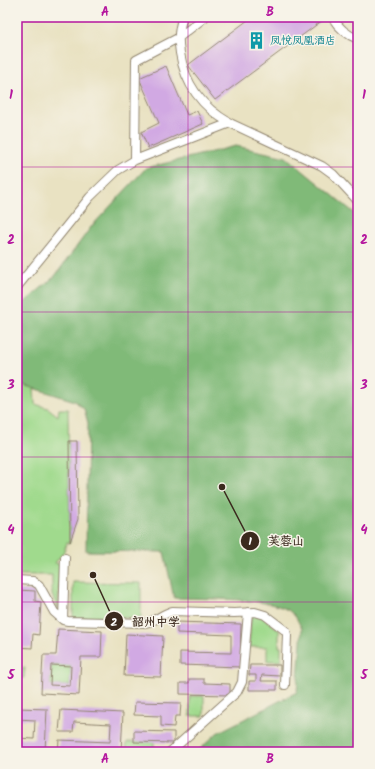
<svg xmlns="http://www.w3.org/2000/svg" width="375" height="769" font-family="Kalam,'LXGW WenKai TC',sans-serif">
<rect width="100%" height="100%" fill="#f7f3e8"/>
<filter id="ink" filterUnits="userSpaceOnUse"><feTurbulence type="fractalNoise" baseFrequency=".025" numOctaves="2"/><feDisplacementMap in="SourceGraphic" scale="8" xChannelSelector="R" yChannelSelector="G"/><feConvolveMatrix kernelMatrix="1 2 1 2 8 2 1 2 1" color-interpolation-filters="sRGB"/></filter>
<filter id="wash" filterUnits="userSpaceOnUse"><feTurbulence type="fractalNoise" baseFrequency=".012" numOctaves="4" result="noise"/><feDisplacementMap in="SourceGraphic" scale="16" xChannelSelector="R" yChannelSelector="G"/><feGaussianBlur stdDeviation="0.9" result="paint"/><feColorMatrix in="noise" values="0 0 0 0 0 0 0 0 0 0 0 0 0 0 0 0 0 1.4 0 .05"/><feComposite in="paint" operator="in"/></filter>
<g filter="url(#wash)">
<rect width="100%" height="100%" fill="#e9e2c2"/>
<path fill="#a0da8d" stroke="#6e8256" d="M17 381 24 385 34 388 35 404 48 408 58 416 59 409H68L70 543H67L63 553 55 563 59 564 60 566 58 609 52 595V575H17Z
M73 582 141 583V618H73Z
M254 614 261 616 279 630V647H281V661H267V647H249L251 619Z
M51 665 71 666 70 686 50 685Z
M17 667 25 668 24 678H17Z
M190 696H204V716H190Z
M127 742H154V752H126Z"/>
<path fill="#80ba78" stroke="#5e724b" d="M236 146 286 157 358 216V752H197L217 733 297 692 302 629C299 624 297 617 292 613 276 597 199 599 174 598L164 552 86 551 88 423 84 409 75 401 24 385 17 381V309L55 276 91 227 146 168Z"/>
<g id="blocks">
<path fill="#d1a9e3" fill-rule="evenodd" d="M252 17H327L215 100 188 65Z
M166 66 187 115 197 111 203 124 148 148 141 132 159 123 139 78Z
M69 441H77L78 519 70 542Z
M17 590 35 591V601L41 602 39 635 33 634 32 648 17 647Z
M177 622 241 624 240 667 180 665V652L231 653V635L177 633Z
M58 629 102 631 101 657H81L79 695 41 693 43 655H56ZM51 665 71 666 70 686 50 685Z
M126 634 163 636 161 677 124 676Z
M250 665H280V676L262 675 261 681H277V690H249V681H256V675H249Z
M189 679H204V683L230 684V695L180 694V683H189Z
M135 702 181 703 180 716H175L174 727 161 726V716L134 715Z
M17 708 47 709 45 752 17 751V738L34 739 35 720 17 719Z
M61 710 123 713 121 752H58L59 740 110 742 111 724 74 722 73 732H59Z
M134 731 174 732V743L134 742Z"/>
</g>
</g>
<g filter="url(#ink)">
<use href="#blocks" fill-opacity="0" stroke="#928670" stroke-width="1"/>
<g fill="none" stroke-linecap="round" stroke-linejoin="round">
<defs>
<path id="minor" d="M183 17C178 29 178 41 180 53 185 85 203 108 230 123L322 166 333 174 358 201
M332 17C338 27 347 35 358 39
M135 160 136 60 178 38 205 17
M17 287 57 238 90 197 118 170 135 160 230 123
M17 580 33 581 39 585 54 612 63 620 68 621 145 623C155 622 163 613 173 611L234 613 255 612 265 615 286 631 287 635 285 685
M63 620 65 558
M170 752 237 692 242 682 248 612"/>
</defs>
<use href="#minor" stroke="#928670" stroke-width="10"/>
<use href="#minor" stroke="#fff" stroke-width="8"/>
</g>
</g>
<path fill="none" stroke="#b5179e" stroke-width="1" stroke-opacity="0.55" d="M188 17V752M17 167H358M17 312H358M17 457H358M17 602H358"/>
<defs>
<symbol id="building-bare" viewBox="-9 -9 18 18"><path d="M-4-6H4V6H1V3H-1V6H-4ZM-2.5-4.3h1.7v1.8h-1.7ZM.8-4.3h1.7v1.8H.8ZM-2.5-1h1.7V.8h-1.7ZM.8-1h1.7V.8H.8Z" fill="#0f9aa8" stroke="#f7f3e8" stroke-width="2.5" paint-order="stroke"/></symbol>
</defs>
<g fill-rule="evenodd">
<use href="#building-bare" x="244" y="28" width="25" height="25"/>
</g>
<g text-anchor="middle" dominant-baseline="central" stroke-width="3" stroke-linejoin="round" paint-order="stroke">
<g font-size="11" fill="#0d838f" stroke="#f7f3e8" text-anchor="start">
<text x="270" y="41">凤悦凤凰酒店</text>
</g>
</g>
<path fill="none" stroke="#3b2a1e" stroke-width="1.5" d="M222 487L250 541M93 575L114 621"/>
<g fill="#3b2a1e" stroke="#f7f3e8" stroke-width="1.5">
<circle cx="222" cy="487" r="4"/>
<circle cx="93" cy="575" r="4"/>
<circle cx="250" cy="541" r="10"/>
<circle cx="114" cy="621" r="10"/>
</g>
<g font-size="12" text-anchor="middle" font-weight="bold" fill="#fff">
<text x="250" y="545">1</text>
<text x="114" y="626">2</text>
</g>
<g font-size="12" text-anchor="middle" font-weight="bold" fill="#3b2a1e" stroke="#f7f3e8" stroke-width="3" stroke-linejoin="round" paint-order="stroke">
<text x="286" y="545">芙蓉山</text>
<text x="156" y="626">韶州中学</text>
</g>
<rect width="375" height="769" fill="none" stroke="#f7f3e8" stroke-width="44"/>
<rect x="22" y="22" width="331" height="725" fill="none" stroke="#b5179e" stroke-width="1.5"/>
<g font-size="13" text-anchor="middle" font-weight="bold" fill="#b5179e">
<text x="105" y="16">A</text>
<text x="270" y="16">B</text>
<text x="11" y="99">1</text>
<text x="364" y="99">1</text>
<text x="11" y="244">2</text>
<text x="364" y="244">2</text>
<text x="11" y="389">3</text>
<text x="364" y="389">3</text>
<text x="11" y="534">4</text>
<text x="364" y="534">4</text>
<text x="11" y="679">5</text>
<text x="364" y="679">5</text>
<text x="105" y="763">A</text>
<text x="270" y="763">B</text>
</g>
</svg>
